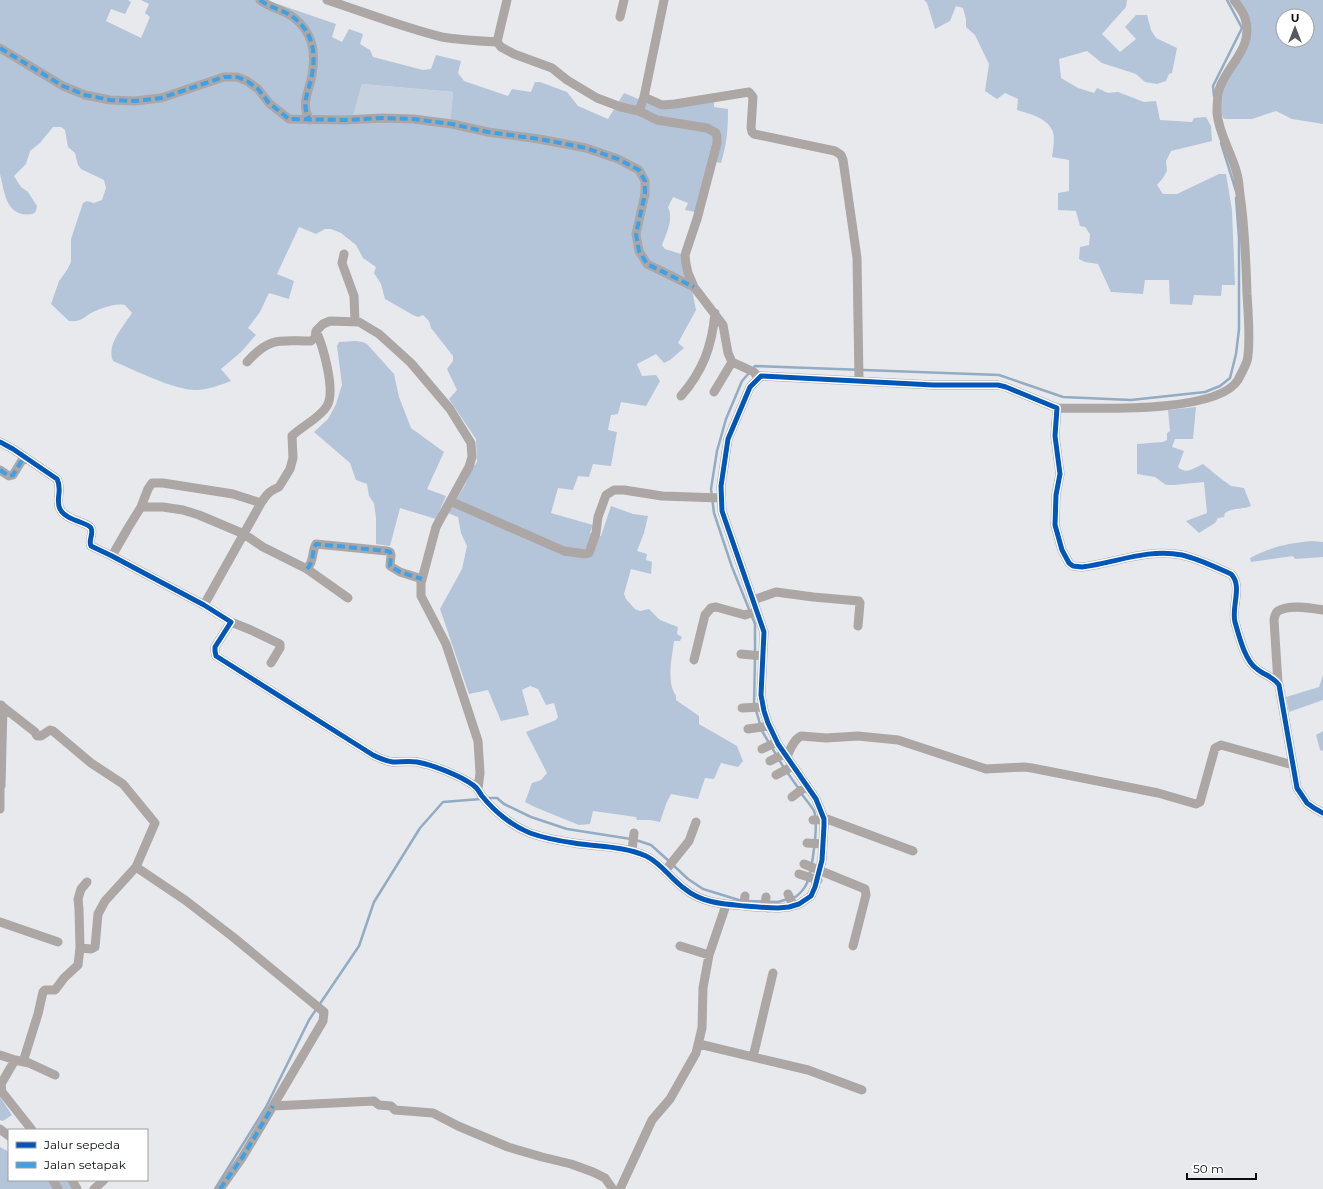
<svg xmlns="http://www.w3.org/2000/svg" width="1323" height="1189" font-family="Montserrat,sans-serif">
<rect width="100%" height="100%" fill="#e7e9ec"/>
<path fill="#c7d2e0" d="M362 84 453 92 450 125 352 120Z"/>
<path fill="#b4c5da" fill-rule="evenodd" d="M0 0H128L131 2 125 14 111 9 106 21 141 38 150 17 145 13 149 4 141 0H266L336 24 332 37 342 42 349 29 363 34 360 44 370 50 373 57 423 70 431 69 436 55 461 61 458 73 464 81 508 96 512 89 531 92 535 82H540L567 92 578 106 608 119 624 93 648 103 680 107 714 102V107L728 109C728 130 727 143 721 163L715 162 701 213 685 210 688 203 673 197 668 207C674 219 666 234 662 245L665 249 681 254 692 290 696 310 678 343 684 348 670 360 664 363 656 354 637 364 642 376 656 375 660 381 646 406 621 402 618 414 611 415 608 430 617 432 611 466 593 464 589 477 578 476 573 490 558 488 551 513 593 525 590 533 601 536 611 506 633 514 648 516 644 533 637 551 647 554 646 560 652 562 651 574 631 569 624 594 626 599 635 609 640 611 649 609 660 620 678 627 677 634 682 637 680 641H674C672 658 666 681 676 696V700L699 716V724L737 746 743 761 738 767 721 763 714 779 705 778 698 799 671 794 666 804 660 822 650 820H637L636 817 593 811 590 824 579 825 537 808 525 802 532 783 541 780 547 773 526 732 556 720 558 717 554 703 546 705 538 689 530 686 522 690 529 715 501 721 488 690 469 694 440 609 462 569 467 546 461 533 458 517 448 513 465 485 468 478 465 469 475 465 477 462 476 439 449 399 457 390 447 369 453 361V356L431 328 429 321 423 315 418 317 413 315 385 299 381 284 374 273 376 267 363 258 356 245 341 233 331 229H325L316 234 299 227 277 274 294 281 289 298V299L269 293 260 312 248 328 256 335 241 352 221 369 231 381C220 385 210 389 198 390 175 391 135 370 113 361 106 345 123 327 132 313L125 305C114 303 103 308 93 312 83 317 83 322 69 321L51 304 59 281 67 270 71 262V239L83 203 87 201 94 203 102 200 106 188 104 180 81 169 78 165 75 153 68 147 65 130 61 127H53L40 143 30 151 26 164 14 176 21 187 28 192 37 206 36 211 33 214C6 218 5 194 0 174ZM362 84 453 92 450 125 352 120Z
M924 0H1127L1126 7 1102 34 1120 52 1136 39 1125 27 1136 15H1147L1151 30 1156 38 1177 48 1172 73 1169 74 1166 81 1157 84 1145 82 1136 74 1102 63 1087 51 1059 59 1061 78 1078 88 1094 93 1097 88 1108 93 1118 92 1144 102 1156 101 1160 120 1192 122 1194 118 1206 117 1211 126 1212 141 1171 151 1166 161 1167 171 1163 178 1157 185 1163 194H1177L1219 174H1226L1232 210 1235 285H1222L1221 296 1194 295 1192 305 1170 304 1169 280H1145L1143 294 1111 292 1098 264 1085 262 1079 259 1080 247 1089 245 1090 234 1085 227 1080 226 1076 211 1058 210V193L1069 191V160L1052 157C1053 150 1055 140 1053 132 1048 118 1030 114 1017 110L1018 99 1005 93 997 99 985 91 989 64 975 35 966 27V19L963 8 956 6 950 21 935 29 927 3Z
M1238 0H1323V124L1292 119 1276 111 1252 119H1225L1223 118 1221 113 1223 89 1249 45ZM1283 16H1307V40H1283Z
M355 341 363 342 367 344 394 374 399 397 411 428 444 452 427 489 446 496 436 519 400 508 390 546 376 544V518L374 503 369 496 367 484 356 480 350 463 314 432 328 419 336 404 340 391 342 385 337 346 339 342Z
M1196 407 1193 439H1175L1172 447 1184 451 1178 467C1186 475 1194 468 1203 464L1220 478 1231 486 1244 488 1251 506C1241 510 1235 507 1225 513L1224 517 1218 518 1215 523 1199 533 1186 521 1207 513 1204 482 1174 485H1166L1155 477 1137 474V444L1163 442 1167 440V433L1170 431 1168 410Z
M1312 541 1323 542V557L1295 559 1293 556 1251 562 1250 558C1270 547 1289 543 1312 541Z
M1323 675V700L1289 712 1286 697 1319 687Z
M1323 731V751L1320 750 1316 735Z
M0 1097 12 1115 3 1121 0 1120Z
M0 1147 9 1152V1180H69L73 1187 71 1189H0Z"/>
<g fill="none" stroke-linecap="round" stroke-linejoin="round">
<path stroke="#93abc3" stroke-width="2.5" d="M1214 96 1213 86 1242 28 1227 0
M1221 143 1236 191
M755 653V624L732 567 714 513 711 489 717 451 726 419 742 381 755 366 999 375 1063 397 1131 400 1205 392 1220 386 1230 378 1236 354 1239 329V238L1236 198
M754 705 755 658
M756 710 762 731 784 768
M787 772 799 789
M488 798H497L504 804 531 817 567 829 631 839
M636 840 651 845 670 862
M673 865 688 879 703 889 742 901
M792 898C798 897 805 888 807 883 812 870 819 824 814 811 811 805 805 799 801 793
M747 901 778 902 788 899
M215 1189 266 1107 309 1020 359 946 374 902 420 828 443 802 481 799"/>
<path stroke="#aca6a5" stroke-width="9" d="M260 0C270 8 284 10 293 17 313 32 316 52 312 75 309 92 300 104 310 120
M327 0C364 12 404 28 442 37 460 40 479 41 497 42
M507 0 497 42 501 47 514 54 552 68 567 80 597 98 621 107 639 111 657 120 707 128 716 133 717 137V143L697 219 685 255 686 264 688 273 694 287 723 325 728 353 732 362 754 372 758 378
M620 17 624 0
M0 48 63 86 85 95 110 100 135 101 161 98 224 77H237L247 81 258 89 269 103 289 119 345 120 382 118 413 119 452 124 488 132 539 139 586 148 618 159 639 170 645 181V194L636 234 639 251 647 264 694 287
M644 97 662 105 675 104 749 92 753 97 751 128 752 132 754 134 835 151 841 155 843 160 857 258 859 380
M639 111 644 97 664 0
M344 254 342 263 354 296 355 322
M247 362C270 336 280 341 311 341L315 338 316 331 323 324 330 321 359 322 379 334 411 363 450 409 471 443 472 457 469 467 436 527 421 583V596L446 644 478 741 480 773 478 789
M714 392 732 362
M681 396C703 371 712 346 715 313
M1057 408C1093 408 1217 414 1238 380 1241 374 1245 367 1247 361 1251 345 1248 311 1247 294 1246 261 1245 228 1240 195 1239 188 1239 180 1237 174 1232 153 1219 135 1217 113 1217 105 1217 94 1220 87 1230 62 1254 47 1245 18 1243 11 1238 6 1234 0
M0 442 13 449 57 479C63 490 55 499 60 509 66 521 88 522 91 528 94 534 88 540 91 546L112 556 204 605 231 622 215 647V651L216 656 373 755C379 758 385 761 393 762 401 762 409 761 417 762 433 765 459 775 473 785 478 788 479 792 482 796 494 811 512 826 530 833 544 838 560 841 574 843 598 847 624 846 646 856 661 863 671 879 685 889 702 903 723 904 745 906 756 907 767 908 778 908L789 907 799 904 811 896 815 887 822 860 824 826V819L816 799 778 744 768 723 764 711 761 695 764 632 722 511 721 486 728 439 750 387 761 376 933 385H998L1006 387 1057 408 1055 436 1060 474 1056 495 1055 525 1062 550 1069 563 1073 566 1082 567C1115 563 1148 548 1182 555 1199 559 1215 567 1231 574 1243 586 1231 607 1235 622 1239 636 1245 661 1257 669 1264 675 1274 677 1279 685L1297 788 1307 803 1314 808 1323 813
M0 470 9 476 13 475 24 457
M450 501 564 551 585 554 589 553 596 533 598 517 606 495 614 490H624L662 496 721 498
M141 507H163L183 510 199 515 244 534 263 547 307 569 348 598
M112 556 128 528 141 507 148 489 152 483H163L233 494 261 503
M307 569C315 560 311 553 316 544L387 551 390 552 391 555 390 566 400 572 422 579
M753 600 776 592 813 597 859 601 860 603 858 626
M204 605 261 503C268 493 268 492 279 487L290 469 293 458 292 436C303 425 319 419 327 406 336 391 323 346 316 331
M231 622 251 630 280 644V648L271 663
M741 654 763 656
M694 660 705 615 711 608 716 607 745 615 757 611
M1278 683 1274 620C1275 616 1275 613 1278 611 1289 604 1311 608 1323 610
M3 707 35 732 37 736H41L50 730 53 731 91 763 123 784 155 823 136 867 185 900 233 937 324 1012 323 1021 273 1106 374 1101 379 1105 391 1106 395 1110 433 1113 458 1126 508 1147 542 1157 571 1164 593 1172 605 1178 612 1188
M742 708 762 707
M748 729 769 726
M762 749 777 742
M787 757C790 750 793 740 801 736L826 738 858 736 898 740 986 769 1024 767 1032 768 1158 793 1196 804 1200 802 1215 748 1221 745 1293 765
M770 761 784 754
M776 775 793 766
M0 785V809
M1 786 3 707 1 705
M792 797 801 790 807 787
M813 820 827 819 913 851
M807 843 823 844
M632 851 634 833
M804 864 865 889 866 895 853 946
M665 871 689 841 696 822
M799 874 818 880
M788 894 791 901 795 905
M745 896 744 903 747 906
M766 897 765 905 768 908
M0 922 58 942
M680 946 709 955
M80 948 79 909 78 899 81 889 87 882
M699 1044 808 1070 862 1090
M0 1055 15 1060 29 1063 55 1075
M753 1057 773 973
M15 1060 1 1084 2 1092 32 1130
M23 1062 38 1014 43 992 45 990H55L64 978 78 965 80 948 91 949 95 947 98 914 105 901 136 867
M0 1129 9 1136
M53 1180 58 1189
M72 1180 77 1189
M94 1189 104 1180
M220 1189 242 1158 273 1106
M620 1189 652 1120 670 1099 696 1053 702 1028 703 988 709 955 726 905"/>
<path stroke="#3ca1e9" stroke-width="4" stroke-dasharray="8 4" stroke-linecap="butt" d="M260 0C270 8 284 10 293 17 313 32 316 52 312 75 309 92 300 104 310 120
M0 48 63 86 85 95 110 100 135 101 161 98 224 77H237L247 81 258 89 269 103 289 119 345 120 382 118 413 119 452 124 488 132 539 139 586 148 618 159 639 170 645 181V194L636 234 639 251 647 264 694 287
M0 470 9 476 13 475 24 457
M307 569C315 560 311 553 316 544L387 551 390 552 391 555 390 566 400 572 422 579
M220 1189 242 1158 273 1106"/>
<defs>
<path id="cycleway" d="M0 442 13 449 57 479C63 490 55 499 60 509 66 521 88 522 91 528 94 534 88 540 91 546L112 556 204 605 231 622 215 647V651L216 656 373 755C379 758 385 761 393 762 401 762 409 761 417 762 433 765 459 775 473 785 478 788 479 792 482 796 494 811 512 826 530 833 544 838 560 841 574 843 598 847 624 846 646 856 661 863 671 879 685 889 702 903 723 904 745 906 756 907 767 908 778 908L789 907 799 904 811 896 815 887 822 860 824 826V819L816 799 778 744 768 723 764 711 761 695 764 632 722 511 721 486 728 439 750 387 761 376 933 385H998L1006 387 1057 408 1055 436 1060 474 1056 495 1055 525 1062 550 1069 563 1073 566 1082 567C1115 563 1148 548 1182 555 1199 559 1215 567 1231 574 1243 586 1231 607 1235 622 1239 636 1245 661 1257 669 1264 675 1274 677 1279 685L1297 788 1307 803 1314 808 1323 813"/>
</defs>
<use href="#cycleway" stroke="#fff" stroke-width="8"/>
<use href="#cycleway" stroke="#0057b8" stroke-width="5"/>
</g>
<rect x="8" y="1129" width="140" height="52" fill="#ffffff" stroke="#9d9e9e"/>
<rect x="16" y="1142" width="20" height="6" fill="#0057b8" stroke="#9d9e9e"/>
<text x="44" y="1149" font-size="12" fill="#0a0c0d">Jalur sepeda</text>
<rect x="16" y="1162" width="20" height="6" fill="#3ca1e9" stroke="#9d9e9e"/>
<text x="44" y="1169" font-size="12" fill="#0a0c0d">Jalan setapak</text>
<g transform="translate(1295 28)"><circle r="19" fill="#ffffff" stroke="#9d9e9e"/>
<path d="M0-3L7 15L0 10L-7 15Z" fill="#57595b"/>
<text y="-6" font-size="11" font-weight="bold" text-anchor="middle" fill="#0a0c0d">U</text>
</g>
<path d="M1187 1173v6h69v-6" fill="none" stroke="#0a0c0d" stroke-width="2"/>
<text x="1193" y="1173" font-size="12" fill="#0a0c0d" stroke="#ffffff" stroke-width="3" paint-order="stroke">50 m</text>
</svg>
